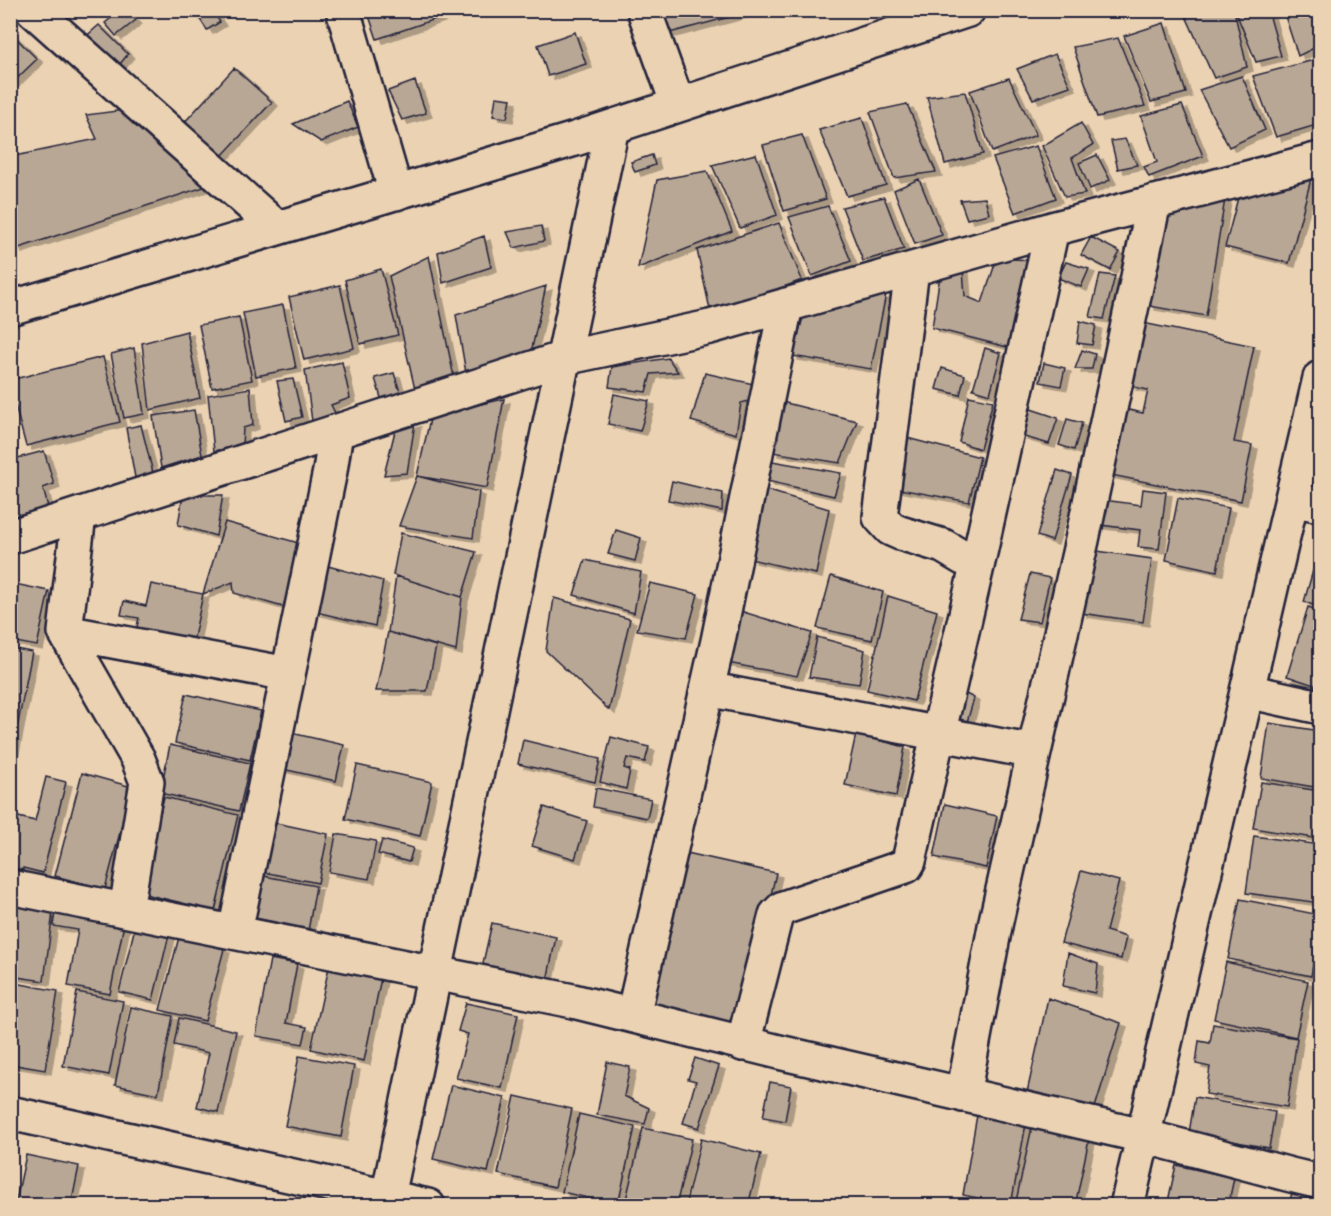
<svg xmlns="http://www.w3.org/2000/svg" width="1331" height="1216" font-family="Mynerve,sans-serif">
<defs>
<filter id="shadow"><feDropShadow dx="6" dy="4" stdDeviation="0" flood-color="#0004"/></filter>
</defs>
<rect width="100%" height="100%" fill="#ebd2b3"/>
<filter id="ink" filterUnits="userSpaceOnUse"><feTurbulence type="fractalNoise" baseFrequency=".0167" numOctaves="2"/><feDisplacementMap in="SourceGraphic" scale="12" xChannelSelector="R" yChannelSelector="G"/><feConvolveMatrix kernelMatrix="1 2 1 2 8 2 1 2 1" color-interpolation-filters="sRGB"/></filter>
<g filter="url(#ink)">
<path fill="#b9a795" stroke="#22223b" stroke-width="1.5" filter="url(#shadow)" d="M121 10H125L136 20 116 36 105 23Z
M212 10 220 22 207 30 199 18Z
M367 10H446L447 15 377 39Z
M661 10H756L658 36Z
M1201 10H1234L1247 67 1214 78 1185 14Z
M1235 10H1268L1281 56 1256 62Z
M1283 10H1320V45L1298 56Z
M1164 23 1186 93 1151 102 1124 36Z
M99 25 128 54 116 69 82 40Z
M10 32 37 59 10 85Z
M575 32 586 64 548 76 538 45Z
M1118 38 1145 106 1097 117 1073 47Z
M1055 54 1070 86 1033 99 1017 69Z
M1314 60 1320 76V124L1276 137 1253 76Z
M234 68 272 102 220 158 183 124Z
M1242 76 1265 130 1229 147 1199 90Z
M1009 78 1036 135 992 152 970 91Z
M415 81 426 113 402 120 388 91Z
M965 92 983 154 945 164 927 97Z
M496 97 511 99 507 118 493 116Z
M347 101 358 127 321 142 293 124Z
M907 104 936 172 894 178 870 112Z
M1182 105 1203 156 1149 177 1144 167 1157 162 1141 116Z
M132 109 210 185 16 249 10 232V157L97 139 86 115Z
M862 118 886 185 847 196 819 130Z
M1081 123 1093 145 1072 158 1085 194 1065 197 1042 146Z
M802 135 826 199 784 211 763 145Z
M1125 139 1137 165 1118 169 1111 141Z
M1036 146 1056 198 1015 213 993 158Z
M756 154 777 215 740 228 712 165Z
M652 155 655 165 635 172 631 162Z
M1097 155 1110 180 1090 189 1079 163Z
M707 171 732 231 638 268 657 180Z
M919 179 942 235 915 244 894 190Z
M1311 179 1289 263 1225 247 1240 190Z
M884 197 904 249 863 261 842 207Z
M985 198 989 214 967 219 960 200Z
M1225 199 1206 316 1149 306 1165 210Z
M828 206 851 261 812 276 789 217Z
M779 223 802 280 711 314 697 250Z
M541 226 544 241 514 248 507 232Z
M484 236 491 267 443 283 438 252Z
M1091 237 1120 252 1110 270 1081 255Z
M429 256 454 377 416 394 389 276Z
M997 258 1030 260 1011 348 932 328 940 275 963 270 965 296 982 303Z
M1066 262 1089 269 1081 287 1058 278Z
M381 269 398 335 360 344 345 280Z
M1100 274 1115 276 1104 319 1090 317Z
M340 285 354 348 304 360 289 297Z
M546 286 530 357 466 373 456 315Z
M886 294 871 369 792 356 804 314Z
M283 305 296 368 256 376 243 313Z
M239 317 252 380 212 388 199 325Z
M1080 321 1096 325 1092 345 1077 343Z
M1143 323 1254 346 1234 442 1252 445 1241 501 1106 474 1119 408 1143 413 1148 390 1130 386Z
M187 331 200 398 150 410 142 343Z
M134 348 144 414 124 418 111 354Z
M985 348 1001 353 990 394 973 389Z
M1082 350 1095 354 1092 369H1075Z
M103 357 120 422 26 446 10 387V380Z
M668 358 678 372 651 374 646 392 609 387 612 367Z
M342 362 350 398 331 405 337 417 312 421 305 370Z
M1044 363 1065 368 1061 386 1040 382Z
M942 368 965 375 960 395 936 389Z
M394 373 401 395 381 398 375 378Z
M705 373 758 385 756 399 741 403 736 434 691 421Z
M293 379 302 417 286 421 277 381Z
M250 388 253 425 243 428 242 446 214 451 208 395Z
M614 394 649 401 640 431 608 424Z
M969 396 993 401 980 449 959 442Z
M504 399 487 488 417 476 431 415Z
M782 402 857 421 840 463 772 452Z
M1028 408 1058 418 1049 444 1021 436Z
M194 410 202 455 161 468 153 416Z
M1067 419 1082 423 1074 450 1059 445Z
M415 423 407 473 384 475 396 427Z
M141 425 154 477 136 483 126 428Z
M907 438 980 457 969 502 894 488Z
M44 451 54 484 43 488 48 507 14 516 10 503V460Z
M772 461 841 473 834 496 767 481Z
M1057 470 1072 475 1052 541 1037 536Z
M417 476 479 492 473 538 399 526Z
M672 481 723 493 722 511 668 500Z
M1143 489 1166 492 1159 549 1138 547 1140 530 1092 524 1095 499 1141 505Z
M766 490 829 509 816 574 750 559Z
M183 495H223L216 536 178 525Z
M1178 498 1229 508 1217 571 1166 560Z
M225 522 302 544 283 607 234 593 233 582 203 594Z
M616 530 641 538 635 561 608 554Z
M401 533 476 552 462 597 393 575Z
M1320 546V607L1304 602Z
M1090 550 1152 559 1143 622 1081 613Z
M585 560 641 572 634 613 574 595Z
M328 566 383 581 375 626 316 612Z
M1030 574 1050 578 1040 622 1018 619Z
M396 576 462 597 456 651 388 632Z
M831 576 883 592 872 640 817 628Z
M10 583 49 591 37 646 10 641Z
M650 583 698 594 686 638 637 630Z
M151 584 203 594 192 647 135 635 139 618 121 615 124 601 146 606Z
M888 596 937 611 914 701 867 690Z
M554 598 630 619 609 710 546 651Z
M1308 607 1320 611V687L1287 676Z
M737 610 812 633 797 676 722 662Z
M388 632 436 646 427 691H376Z
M817 637 865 650 859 684 809 677Z
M10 648 32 652 12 754H10Z
M958 690 974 698 965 729 949 724Z
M186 694 261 711 250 760 175 743Z
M1269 723 1320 731V788L1261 778Z
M287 732 344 745 336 781 278 768Z
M856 734 905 747 896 796 845 785Z
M611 737 649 747 645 762 627 758 624 768 630 770 626 789 600 782Z
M523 740 600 759 595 782 518 764Z
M170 745 250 763 239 811 160 793Z
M357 765 432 782 420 836 345 819Z
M82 773 132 787 105 889 55 876Z
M46 777 66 782 43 873 23 868V870L10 867V815L35 821Z
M1261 782 1320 791V839L1253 828Z
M596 788 651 799 647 818 593 807Z
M164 797 238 815 215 911 141 893Z
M945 804 997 816 986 868 934 857Z
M544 807 587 821 575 859 532 846Z
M276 823 328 834 318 883 258 871 265 838 273 840Z
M336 834 376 841 369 879 329 872Z
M1254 836 1320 845V903L1246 893Z
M382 840 413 848 409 862 378 854Z
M687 853 776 873 741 1026 653 1007Z
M1081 871 1119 881 1106 931 1126 937 1121 959 1061 943Z
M259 875 316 886 307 937 250 926Z
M1240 899 1320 915V926L1311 976 1228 959Z
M10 906 53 912 44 981 10 976Z
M56 906 125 919 110 994 68 986 78 930 53 926Z
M492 923 556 937 546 986 481 972Z
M135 927 169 935 153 1000 119 992Z
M179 937 224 949 205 1021 160 1010Z
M1068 953 1098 964 1095 993 1063 986Z
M270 959 297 964 286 1023 307 1027 303 1044 256 1036Z
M1226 962 1308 981 1296 1037 1214 1019Z
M329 967 381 978 364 1061 311 1049Z
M10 982 58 991 45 1070 10 1064Z
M77 992 123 1001 109 1075 63 1066Z
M1048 998 1121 1023 1093 1114 1026 1097Z
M466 1003 518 1014 502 1088 456 1078 468 1034 458 1031Z
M131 1007 173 1016 158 1094 115 1085Z
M179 1018 236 1031 218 1112 197 1107 209 1053 174 1045Z
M1213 1024 1297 1038 1287 1107 1206 1094 1210 1067 1196 1064 1199 1041 1210 1043Z
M299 1056 354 1066 341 1137 285 1126Z
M695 1058 719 1066 699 1128 683 1123 696 1081 688 1079Z
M607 1062 630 1067 624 1096 649 1108 645 1124 597 1115Z
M770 1082 791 1086 785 1121 763 1117Z
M451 1085 505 1098 488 1172 433 1159Z
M515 1096 572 1109 555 1187 498 1174Z
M1195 1097 1275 1112 1269 1148 1189 1133Z
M579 1114 635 1127 618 1205 562 1192Z
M977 1115 1026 1124 1011 1205 963 1195Z
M1032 1127 1089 1139 1075 1206H1015Z
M643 1128 692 1139 676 1206H632L625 1204Z
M701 1139 761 1154 748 1206H685Z
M26 1155 79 1166 71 1206H15Z
M1176 1165 1234 1178 1228 1206H1167Z
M1294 1183 1320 1188V1206H1289Z"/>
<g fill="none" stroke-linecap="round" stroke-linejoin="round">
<defs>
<path id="minor" d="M33 10 277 228
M343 10 396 193
M644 10 678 105
M10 308 575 139 968 10
M1292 499 1320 505
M79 515 65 632 138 759 147 782 126 910
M10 537 564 358 710 327 1052 229 1320 159
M978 562 1052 229
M65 632 288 674
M707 689 1034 752
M1247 691 1320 707
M10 887 573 1001 783 1053 1143 1136 1291 1175 1320 1182
M235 932 330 471 336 432
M633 1016 718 641 786 305
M743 1044 776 915 783 908 906 866 909 861 978 562 963 558 943 546 900 533 891 529 880 517 912 270
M963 1095 996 921 1082 540 1154 202
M10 1113 428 1206
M386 1206 612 127
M1127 1206 1320 378"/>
</defs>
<use href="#minor" stroke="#22223b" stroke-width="38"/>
<use href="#minor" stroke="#ebd2b3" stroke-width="33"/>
</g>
</g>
<rect width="1331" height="1216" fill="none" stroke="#ebd2b3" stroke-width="36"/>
<rect x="18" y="18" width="1295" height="1180" fill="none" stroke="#22223b" stroke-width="2" filter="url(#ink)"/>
</svg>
